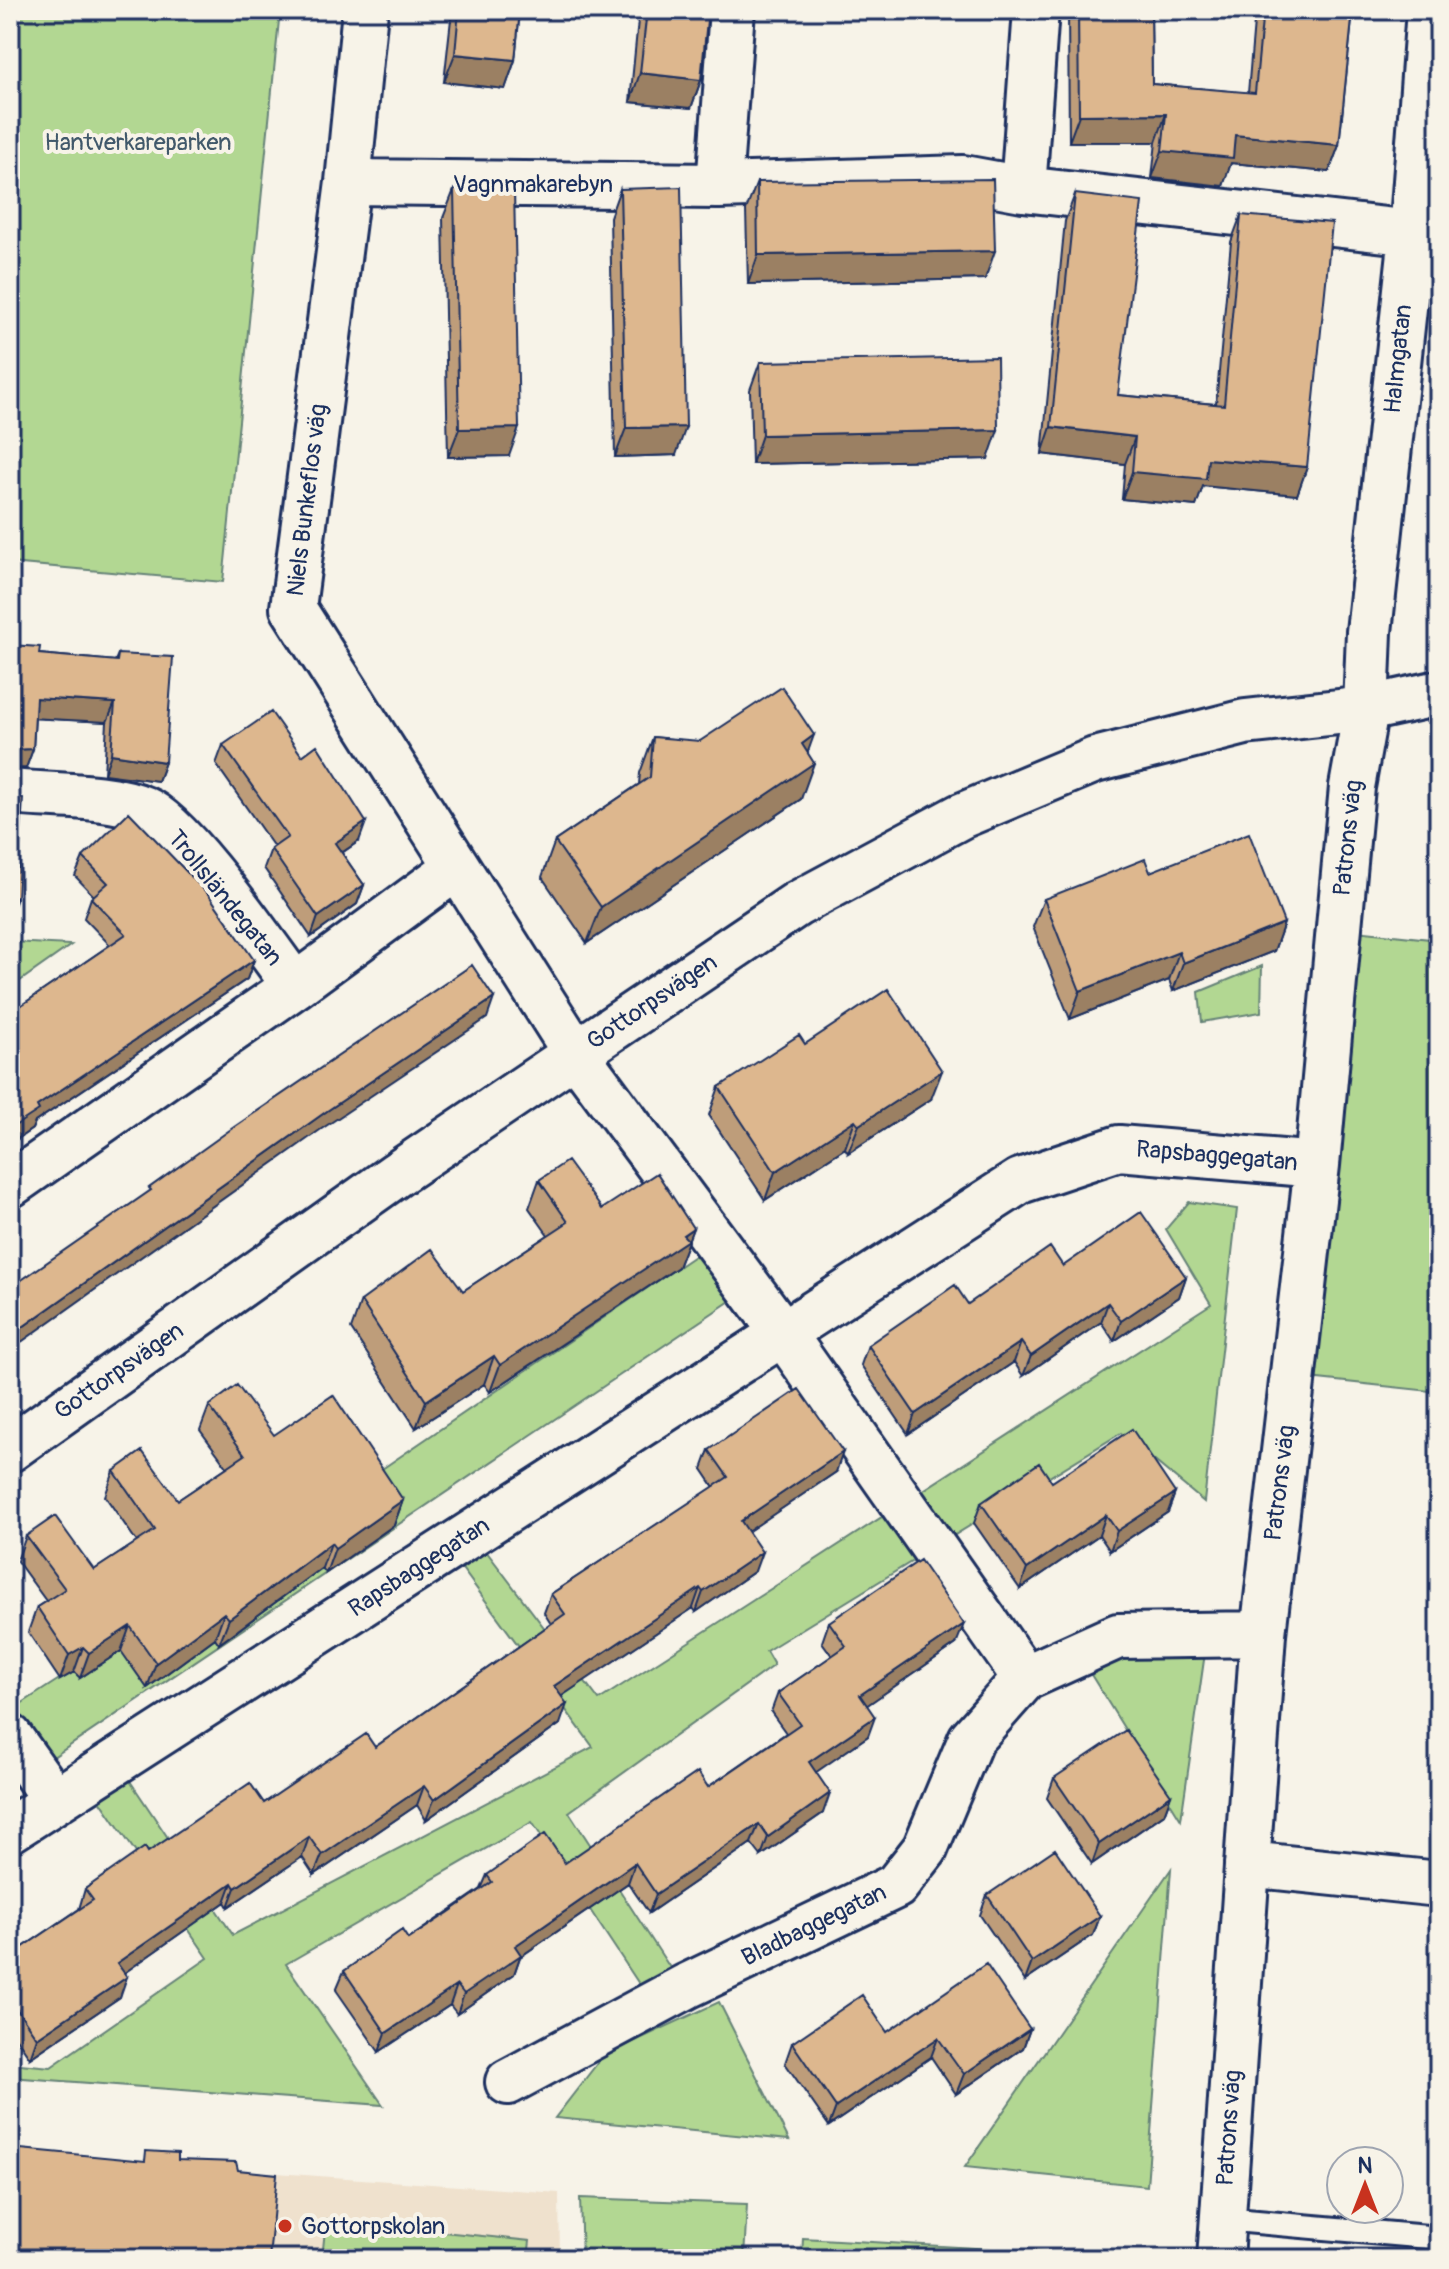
<svg xmlns="http://www.w3.org/2000/svg" width="1449" height="2269" font-family="Pangolin,sans-serif">
<rect width="100%" height="100%" fill="#f7f3e8"/>
<filter id="ink" filterUnits="userSpaceOnUse"><feTurbulence type="fractalNoise" baseFrequency=".0125" numOctaves="2"/><feDisplacementMap in="SourceGraphic" scale="16" xChannelSelector="R" yChannelSelector="G"/><feConvolveMatrix kernelMatrix="1 2 1 2 8 2 1 2 1" color-interpolation-filters="sRGB"/></filter>
<g filter="url(#ink)">
<path fill="#efe1cd" d="M10 2154 559 2193 560 2259H10Z"/>
<path fill="#b2d792" stroke="#668378" stroke-width="2" d="M10 10H280L223 582 10 563Z
M1356 931 1439 940V1392L1309 1378Z
M10 942 71 945 10 988Z
M1262 966 1261 1012 1202 1022 1199 992Z
M1189 1202 1237 1209 1204 1502 1121 1433 766 1651 774 1665 569 1812 676 1977 645 1993 532 1822 286 1964 383 2105 10 2077V2051L20 2064 51 2067 208 1958 93 1790 124 1772 233 1935 593 1747 455 1559 480 1543 599 1700 1211 1304 1166 1229Z
M706 1248 742 1293 10 1786V1711L357 1486Z
M1206 1646 1181 1820 1085 1665Z
M1171 1869 1147 2186 965 2167Z
M719 2002 789 2140 555 2118 603 2056Z
M580 2198 747 2204 744 2259H582Z
M326 2220 530 2241 528 2259H322Z
M803 2238 1146 2258V2259H802Z"/>
<g fill="none" stroke-linecap="round" stroke-linejoin="round">
<defs>
<path id="lane" d="M1223 2219 1439 2238"/>
<path id="street" d="M365 10 348 182 293 608 576 1054 783 1333 1025 1678
M348 182 719 186 963 178 1023 189 1439 236
M719 186 732 10
M1023 189 1036 10
M10 792C48 796 110 794 144 809 184 826 265 946 295 986
M10 1185 295 986 457 867
M10 1737 55 1800
M10 1830 1020 1181 1119 1148 1317 1165
M1247 1864 1439 1884
M508 2082 687 1986 896 1886 925 1849 971 1739 1025 1678 1118 1636 1263 1634
M1220 2259 1263 1634 1317 1165 1352 787 1366 709 1369 632 1412 234 1429 10"/>
<path id="secondary" d="M10 1449 397 1174 797 904 961 816 1095 760 1245 722 1366 709 1439 693"/>
</defs>
<use href="#lane" stroke="#1b2f5e" stroke-width="28"/>
<use href="#street" stroke="#1b2f5e" stroke-width="50"/>
<use href="#secondary" stroke="#1b2f5e" stroke-width="50"/>
<use href="#lane" stroke="#f7f3e8" stroke-width="22"/>
<use href="#street" stroke="#f7f3e8" stroke-width="44"/>
<use href="#secondary" stroke="#f7f3e8" stroke-width="44"/>
</g>
<path fill="#be9d7a" stroke="#1b2f5e" stroke-width="2" d="M452 10H520L515 60 505 89 444 82Z
M639 10H708L701 80 691 108 630 102Z
M1068 10H1151L1152 84 1248 93 1255 10H1353L1339 145 1329 172 1231 163 1223 186 1152 178 1156 142H1069Z
M757 182 985 279 748 284 746 210Z
M620 189 676 455 615 457 610 217Z
M454 190 509 456 448 457 443 218Z
M1075 194 1118 395 1216 404 1231 242 1241 215 1307 467 1297 495 1203 486 1196 506 1122 499 1125 464 1042 454 1065 221Z
M760 362 988 459 752 464 750 390Z
M39 654 115 661 118 654 165 762 158 781 104 774 107 722 35 718 33 749 26 768Z
M653 737 808 753 801 799 587 943 542 877 555 841 639 784 640 773Z
M223 745 359 841 342 853 364 885 357 904 311 937 264 868 271 849 274 847 216 764Z
M83 857 254 960 247 979 35 1122 32 1129 10 1144V1013L110 945 84 918 91 898 94 896 75 876Z
M1150 872 1284 923 1274 951 1173 991 1169 980 1070 1019 1033 927 1044 899Z
M805 1044 931 1099 848 1153 845 1148 765 1200 709 1115 719 1087Z
M539 1180 602 1209 693 1228 678 1267 490 1392 484 1384 416 1428 351 1329 361 1301 463 1291 548 1235 529 1208Z
M1063 1266 1186 1277 1179 1297 1114 1341 1101 1322 1023 1376 1014 1362 908 1434 861 1365 868 1345Z
M209 1406 274 1435 403 1500 394 1525 326 1573 322 1568 219 1644 215 1638 147 1688 121 1651 80 1678 74 1672 60 1680 28 1632 37 1607 46 1601 17 1561 26 1536 94 1570 137 1542 105 1496 114 1471 178 1500 227 1467 200 1430Z
M709 1450 836 1472 748 1531 755 1571 696 1612 693 1608 561 1696 560 1724 426 1820 417 1805 314 1875 302 1857 228 1907 225 1902 124 1973 120 1997 30 2058 10 2029V1956L79 1909 85 1889 148 1852 264 1803 375 1747 551 1624 544 1613 551 1594 714 1487 702 1469Z
M1052 1482 1175 1493 1168 1512 1110 1551 1099 1535 1020 1589 974 1523 981 1503Z
M829 1622 956 1644 867 1705 868 1736 815 1772 823 1813 761 1856 751 1843 649 1913 628 1883 520 1957 514 1974 457 2014 450 2005 379 2052 336 1990 344 1971 408 1939 481 1889 487 1875 565 1863 708 1787 786 1733 771 1712 778 1693 832 1656 822 1642Z
M1054 1778 1171 1795 1164 1814 1092 1864 1047 1798Z
M987 1895 1100 1916 1093 1935 1025 1981 980 1915Z
M1030 2029 1023 2048 956 2094 931 2057 829 2126 785 2063 792 2043 887 2032Z"/>
<path fill="#9b8063" stroke="#1b2f5e" stroke-width="2" d="M455 54 515 60 505 89 444 82Z
M640 73 701 80 691 108 630 102Z
M1166 114 1156 142H1069L1079 115Z
M1235 135 1339 145 1329 172 1231 163 1223 186 1152 178 1162 151Z
M995 251 985 279 748 284 758 255Z
M686 427 676 455 615 457 626 428Z
M1051 427 1135 437 1125 464 1042 454Z
M519 428 509 456 448 457 459 429Z
M998 430 988 459 752 464 762 435Z
M1208 459 1307 467 1297 495 1203 486 1196 506 1122 499 1132 472Z
M36 698 115 703 107 722 29 718Z
M814 735 801 771 814 763 801 799 587 943 601 907 802 744Z
M33 749 26 768 10 769V750Z
M111 754 165 762 158 781 104 774Z
M366 822 359 841 328 862 335 843Z
M364 885 357 904 311 937 318 917Z
M10 898H17L10 917Z
M1284 923 1274 951 1173 991 1183 963Z
M1179 952 1169 980 1070 1019 1080 991Z
M254 960 247 979 35 1122 32 1129 10 1144V1129L37 1106Z
M494 998 487 1018 320 1130 10 1350V1336L327 1111Z
M942 1071 931 1099 848 1153 859 1125Z
M855 1120 845 1148 765 1200 775 1172Z
M693 1228 678 1267 490 1392 500 1365Z
M1186 1277 1179 1297 1114 1341 1121 1321Z
M1108 1303 1101 1322 1023 1376 1031 1356Z
M1021 1342 1014 1362 908 1434 915 1414Z
M494 1356 484 1384 416 1428 426 1401Z
M843 1452 836 1472 734 1541 741 1521Z
M1175 1493 1168 1512 1110 1551 1117 1531Z
M403 1500 394 1525 326 1573 335 1548Z
M1106 1515 1099 1535 1020 1589 1027 1569Z
M331 1543 322 1568 219 1644 229 1619Z
M762 1552 755 1571 696 1612 703 1592Z
M700 1588 693 1608 547 1706 554 1686Z
M224 1613 215 1638 147 1688 156 1663Z
M964 1624 956 1644 853 1715 860 1695Z
M130 1626 121 1651 80 1678 89 1653Z
M83 1647 74 1672 60 1680 69 1655Z
M567 1704 560 1724 426 1820 434 1800Z
M875 1717 868 1736 802 1782 809 1762Z
M424 1786 417 1805 314 1875 322 1855Z
M830 1793 823 1813 761 1856 768 1837Z
M1171 1795 1164 1814 1092 1864 1099 1844Z
M759 1824 751 1843 649 1913 656 1894Z
M309 1837 302 1857 228 1907 235 1888Z
M635 1863 628 1883 520 1957 514 1974 457 2014 464 1994 515 1946Z
M232 1883 225 1902 110 1983 117 1963Z
M1100 1916 1093 1935 1025 1981 1032 1962Z
M127 1977 120 1997 30 2058 37 2038Z
M457 1985 450 2005 379 2052 386 2033Z
M1030 2029 1023 2048 956 2094 964 2074Z
M938 2038 931 2057 829 2126 836 2107Z"/>
<path fill="#ddb78e" stroke="#1b2f5e" stroke-width="2" d="M459 10H520L515 60 455 54Z
M647 10H708L701 80 640 73Z
M1078 10H1151L1152 84 1255 93 1263 10H1353L1339 145 1235 135 1233 158 1162 151 1166 114 1079 115Z
M993 179 995 251 758 255 757 182Z
M681 187 686 427 626 428 620 189Z
M514 189 519 428 459 429 454 190Z
M1075 194 1142 202 1118 395 1224 405 1241 215 1332 223 1307 467 1208 459 1206 479 1132 472 1135 437 1051 427Z
M997 357 998 430 762 435 760 362Z
M10 645 40 647 39 654 117 661 118 654 173 657 165 762 111 754 115 703 36 698 33 749 10 750Z
M782 687 814 735 802 744 814 763 601 907 555 841 650 777 653 737 700 741Z
M271 712 302 756 317 745 366 822 335 843 364 885 318 917 271 849 288 837 223 745Z
M10 795 23 798 17 898H10Z
M129 812 208 894 254 960 37 1106 39 1110 10 1129V1013L126 934 91 898 108 883 83 857Z
M1249 833 1284 923 1183 963 1179 952 1080 991 1044 899 1145 859 1150 872Z
M472 965 494 998 327 1111 10 1336V1288L151 1190 149 1188 234 1127Z
M888 989 942 1071 859 1125 855 1120 775 1172 719 1087 799 1035 805 1044Z
M567 1161 602 1209 657 1173 693 1228 683 1235 688 1240 500 1365 494 1356 426 1401 361 1301 432 1249 463 1291 568 1222 539 1180Z
M1141 1212 1186 1277 1121 1321 1108 1303 1031 1356 1021 1342 915 1414 868 1345 955 1285 968 1304 1050 1247 1063 1266Z
M237 1385 274 1435 333 1395 403 1500 335 1548 331 1543 229 1619 224 1613 156 1663 130 1626 89 1653 83 1647 69 1655 37 1607 65 1589 26 1536 55 1516 94 1570 155 1530 114 1471 142 1451 178 1500 245 1455 209 1406Z
M799 1389 843 1452 741 1521 762 1552 703 1592 700 1588 554 1686 567 1704 434 1800 424 1786 322 1855 309 1837 235 1888 232 1883 117 1963 127 1977 37 2038 10 1999V1956L93 1900 85 1889 145 1847 148 1852 250 1783 264 1803 366 1734 375 1747 565 1614 551 1594 728 1477 709 1450Z
M1132 1429 1175 1493 1117 1531 1106 1515 1027 1569 981 1503 1039 1463 1052 1482Z
M920 1560 964 1624 860 1695 875 1717 809 1762 830 1793 768 1837 759 1824 656 1894 635 1863 515 1946 521 1955 464 1994 457 1985 386 2033 344 1971 402 1930 408 1939 448 1913 492 1882 487 1875 545 1834 565 1863 698 1772 708 1787 800 1724 778 1693 846 1646 829 1622Z
M1126 1730 1171 1795 1099 1844 1054 1778Z
M1055 1849 1100 1916 1032 1962 987 1895Z
M986 1964 1030 2029 964 2074 938 2038 836 2107 792 2043 862 1995 887 2032Z
M10 2148 145 2161 146 2151 178 2153V2160L236 2162 238 2170 277 2174 269 2259H10Z
M1258 2253 1333 2257V2259H1258Z"/>
</g>
<circle fill="#c8321e" stroke="#f7f3e8" stroke-width="3" cx="285" cy="2226" r="8"/>
<g text-anchor="middle" dominant-baseline="central" stroke-width="8" stroke-linejoin="round" paint-order="stroke">
<g font-size="24" fill="#41596b" stroke="#f7f3e8">
<text x="138" y="142">Hantverkareparken</text>
</g>
<g font-size="24" fill="#1b2f5e" stroke="#f7f3e8">
<text x="533" y="184">Vagnmakarebyn</text>
<text transform="translate(1398 359) rotate(-84)">Halmgatan</text>
<text transform="translate(307 500) rotate(-83)">Niels Bunkeflos väg</text>
<text transform="translate(1348 838) rotate(-84)">Patrons väg</text>
<text transform="translate(225 898) rotate(51)">Trollsländegatan</text>
<text transform="translate(652 1002) rotate(-34)">Gottorpsvägen</text>
<text transform="translate(1217 1156) rotate(5)">Rapsbaggegatan</text>
<text transform="translate(119 1371) rotate(-35)">Gottorpsvägen</text>
<text transform="translate(1280 1483) rotate(-83)">Patrons väg</text>
<text transform="translate(419 1567) rotate(-33)">Rapsbaggegatan</text>
<text transform="translate(814 1925) rotate(-26)">Bladbaggegatan</text>
<text transform="translate(1229 2128) rotate(-86)">Patrons väg</text>
</g>
<g font-size="24" fill="#1b2f5e" stroke="#f7f3e8" text-anchor="start">
<text x="301" y="2226">Gottorpskolan</text>
</g>
</g>
<rect width="1449" height="2269" fill="none" stroke="#f7f3e8" stroke-width="40"/>
<rect x="20" y="20" width="1409" height="2229" fill="none" stroke="#1b2f5e" stroke-width="3" filter="url(#ink)"/>
<g transform="translate(1365 2185)"><circle r="38" fill="#f7f3e8" stroke="#9fa5b1" stroke-width="2"/>
<path d="M0-6L14 30L0 20L-14 30Z" fill="#c8321e"/>
<text y="-12" font-size="22" font-weight="bold" text-anchor="middle" fill="#1b2f5e">N</text>
</g>
</svg>
